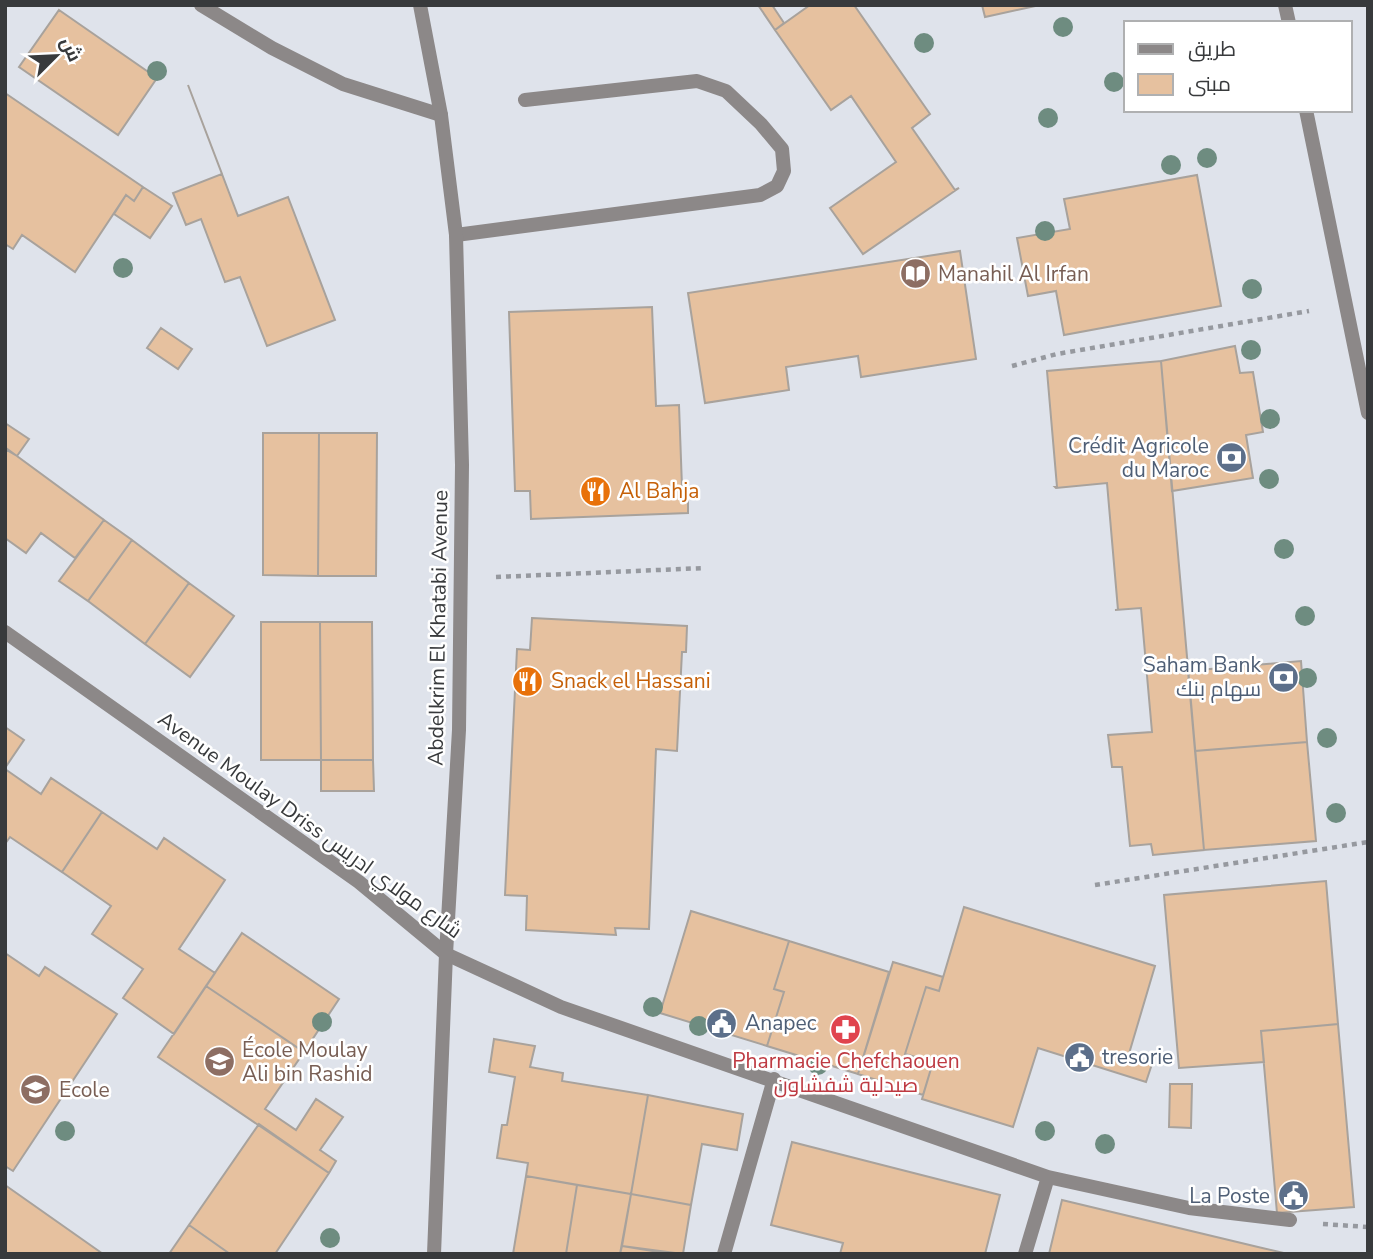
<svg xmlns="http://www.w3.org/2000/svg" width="1373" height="1259" font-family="'Nunito Sans',Cairo,sans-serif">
<rect width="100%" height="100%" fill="#dfe3eb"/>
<path fill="#e6c19f" stroke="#a8a29c" stroke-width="2" d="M758 5H772L784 23 775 30Z
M810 5H854L930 114 912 128 955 190 959 188 863 254 830 208 896 162 851 96 831 110 775 30Z
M982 5H1040L985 17Z
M59 10 157 78 118 135 19 67Z
M188 85 238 216 288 197 335 320 267 346 240 277 225 282 201 219 186 225 173 193 222 174Z
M5 93 143 187 134 201 126 195 75 272 22 235 13 249 5 244Z
M1197 175 1221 306 1064 335 1056 291 1028 296 1017 238 1070 229 1064 199Z
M143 187 172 206 150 238 114 214 126 195 134 201Z
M960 251 976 359 861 377 858 356 786 367 789 390 705 403 688 293Z
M652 307 656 406 679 405 682 487H688V513L531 519 530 491H515L509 312Z
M161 328 192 349 178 369 147 348Z
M1235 346 1240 373 1253 372 1263 432 1246 435 1253 478 1172 491 1161 361Z
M1161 361 1204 850 1153 855 1151 844 1130 846 1122 767H1112L1108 735 1152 732 1141 608 1115 610H1118L1107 483 1056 488 1055 487H1057L1047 371Z
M5 423 29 439 17 456 5 449Z
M263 433H319L318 576 263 575Z
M319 433H377L376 576H318Z
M6 448 104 520 75 558 41 533 26 553 5 538Z
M104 520 132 540 88 601 59 581Z
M132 540 189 583 145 644 88 601Z
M189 583 234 616 190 677 145 644Z
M532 618 687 626 686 652H682L677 751 656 749 649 929 615 928 616 935 526 930 527 896 505 895 517 649 530 650Z
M261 622H320L321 760H261Z
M320 622H372L373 760H321Z
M1301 661 1307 742 1195 751 1188 671Z
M5 727 24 740 5 768Z
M1307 742 1316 841 1204 850 1195 751Z
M321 760H373L374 791H321Z
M5 769 41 794 51 778 102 812 62 872 10 837 5 844Z
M102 812 157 849 164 838 225 880 179 949 215 973 174 1034 123 998 143 969 92 934 111 906 62 872Z
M1326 881 1338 1024 1261 1031 1264 1062 1179 1068 1164 895Z
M964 907 1155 966 1128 1057 1152 1064 1146 1082 1038 1048 1013 1127 922 1099 933 1062 905 1054 926 987 939 991Z
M691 911 789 941 774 989 784 992 767 1046 660 1013Z
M242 933 339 999 304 1052 206 986Z
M789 941 889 972 858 1074 767 1046 784 992 774 989Z
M5 953 39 976 45 967 117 1014 13 1171 5 1166Z
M893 962 943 977 939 991 926 987 905 1054 933 1062 923 1095 858 1074Z
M206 986 304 1052 265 1109 296 1130 316 1099 343 1117 320 1150 336 1161 329 1173 158 1057Z
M1338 1024 1354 1207 1277 1213 1261 1031Z
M494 1039 535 1046 530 1067 563 1073 562 1081 648 1095 631 1194 526 1176 528 1163 497 1158 502 1125H507L515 1077 489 1072Z
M1170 1084H1192L1191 1128 1169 1127Z
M648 1095 743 1114 737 1150 702 1144 691 1205 631 1194Z
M259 1124 329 1173 275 1254H230L189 1225Z
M792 1142 1000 1195 985 1254H840L843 1243 771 1225Z
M526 1176 577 1185 566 1254H513Z
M5 1185 103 1254H5Z
M577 1185 631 1194 620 1254H566Z
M631 1194 691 1205 683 1254 622 1246Z
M1062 1200 1258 1247 1288 1254H1049Z
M189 1225 230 1254H169Z
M622 1246 671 1254H620Z"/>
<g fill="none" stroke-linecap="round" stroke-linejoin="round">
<path stroke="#96999f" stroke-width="4.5" stroke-dasharray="5 5" stroke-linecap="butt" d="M1012 366 1057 354 1309 311
M496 577 705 568
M1095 885 1368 842
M1323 1224 1368 1227"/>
<path stroke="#8c8888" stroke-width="14" d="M456 235 760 195 777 186 784 171 782 149 761 124 726 91 697 81 525 100"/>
<path stroke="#8c8888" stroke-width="14" d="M201 5 272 48 343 84 441 115
M1285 5 1289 23
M1306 110 1368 413
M5 632 359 882 446 954 561 1007 1048 1177 1189 1208 1290 1220
M724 1254 774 1079
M1025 1254 1048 1177"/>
<path stroke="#8c8888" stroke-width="14" d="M420 5 441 115 456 235 462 465 459 730 446 954 434 1254"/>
</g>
<g fill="#6e8c80">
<circle cx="1063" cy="27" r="10"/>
<circle cx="924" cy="43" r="10"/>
<circle cx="157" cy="71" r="10"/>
<circle cx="1114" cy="82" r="10"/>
<circle cx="1048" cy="118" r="10"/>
<circle cx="1207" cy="158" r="10"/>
<circle cx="1171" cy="165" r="10"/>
<circle cx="1045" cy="231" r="10"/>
<circle cx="123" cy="268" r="10"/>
<circle cx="1252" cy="289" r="10"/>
<circle cx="1251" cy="350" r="10"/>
<circle cx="1270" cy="419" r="10"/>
<circle cx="1269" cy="479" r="10"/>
<circle cx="1284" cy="549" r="10"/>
<circle cx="1305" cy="616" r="10"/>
<circle cx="1307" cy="678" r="10"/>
<circle cx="1327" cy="738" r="10"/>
<circle cx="1336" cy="813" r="10"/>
<circle cx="653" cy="1007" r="10"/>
<circle cx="322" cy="1022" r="10"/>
<circle cx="699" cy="1026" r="10"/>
<circle cx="818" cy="1065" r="10"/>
<circle cx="65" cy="1131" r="10"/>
<circle cx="1045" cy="1131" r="10"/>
<circle cx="1105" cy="1144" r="10"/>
<circle cx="330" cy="1238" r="10"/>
</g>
<defs>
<symbol id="library-disc" viewBox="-11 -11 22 22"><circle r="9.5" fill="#8d6e63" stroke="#fff"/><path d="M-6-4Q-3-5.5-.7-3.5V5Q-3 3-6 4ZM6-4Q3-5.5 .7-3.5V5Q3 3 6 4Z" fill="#fff"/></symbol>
<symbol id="bank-disc" viewBox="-11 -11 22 22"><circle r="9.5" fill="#5c6f8a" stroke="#fff"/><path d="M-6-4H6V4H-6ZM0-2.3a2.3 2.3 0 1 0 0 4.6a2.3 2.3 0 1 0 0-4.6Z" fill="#fff"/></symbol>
<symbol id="restaurant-disc" viewBox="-11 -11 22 22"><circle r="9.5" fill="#e8710a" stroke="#fff"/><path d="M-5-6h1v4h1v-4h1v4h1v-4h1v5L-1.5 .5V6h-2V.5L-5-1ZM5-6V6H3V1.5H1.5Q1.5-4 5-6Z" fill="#fff"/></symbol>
<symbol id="civic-disc" viewBox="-11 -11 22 22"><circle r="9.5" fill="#5c6f8a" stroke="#fff"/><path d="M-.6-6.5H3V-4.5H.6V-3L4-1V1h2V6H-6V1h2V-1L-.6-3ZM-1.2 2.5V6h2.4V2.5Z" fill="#fff"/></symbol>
<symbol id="pharmacy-disc" viewBox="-11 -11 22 22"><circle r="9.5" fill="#e0444e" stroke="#fff"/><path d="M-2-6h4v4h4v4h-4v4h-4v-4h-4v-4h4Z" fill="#fff"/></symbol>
<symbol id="school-disc" viewBox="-11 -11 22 22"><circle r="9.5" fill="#8d6e63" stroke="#fff"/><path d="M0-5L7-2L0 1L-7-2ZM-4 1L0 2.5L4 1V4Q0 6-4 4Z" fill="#fff"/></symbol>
</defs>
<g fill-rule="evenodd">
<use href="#library-disc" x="898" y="256" width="35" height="35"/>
<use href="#bank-disc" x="1214" y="440" width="35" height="35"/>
<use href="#restaurant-disc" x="578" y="474" width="35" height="35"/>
<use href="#bank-disc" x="1266" y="660" width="35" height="35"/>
<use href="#restaurant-disc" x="510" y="664" width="35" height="35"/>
<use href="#civic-disc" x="704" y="1006" width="35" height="35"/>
<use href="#pharmacy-disc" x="828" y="1012" width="35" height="35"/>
<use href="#civic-disc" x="1062" y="1040" width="35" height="35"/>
<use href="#school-disc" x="202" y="1044" width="35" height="35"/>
<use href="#school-disc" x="18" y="1072" width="35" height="35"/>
<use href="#civic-disc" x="1276" y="1178" width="35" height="35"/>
</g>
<g text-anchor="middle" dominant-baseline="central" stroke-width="5" stroke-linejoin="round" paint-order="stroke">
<g font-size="21" fill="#785e54" stroke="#fff" text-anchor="start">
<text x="938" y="274">Manahil Al Irfan</text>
<text x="242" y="1050">École Moulay<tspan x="242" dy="24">Ali bin Rashid</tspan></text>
<text x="59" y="1090">Ecole</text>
</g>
<g font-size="21" fill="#4e5e75" stroke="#fff" text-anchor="end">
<text x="1209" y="446">Crédit Agricole<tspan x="1209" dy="24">du Maroc</tspan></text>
<text x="1261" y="665">Saham Bank<tspan x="1261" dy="24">سهام بنك</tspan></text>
<text x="745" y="1023" text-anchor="start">Anapec</text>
<text x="1102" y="1057" text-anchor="start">tresorie</text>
<text x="1270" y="1196">La Poste</text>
</g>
<g font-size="21" fill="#c56008" stroke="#fff" text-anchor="start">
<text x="619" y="491">Al Bahja</text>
<text x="551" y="681">Snack el Hassani</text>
</g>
<g font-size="21" fill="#383a3c" stroke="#fff">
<text transform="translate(438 628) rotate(-89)">Abdelkrim El Khatabi Avenue</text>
<text transform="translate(310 825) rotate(36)">Avenue Moulay Driss شارع مولاي ادريس</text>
</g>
<g font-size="21" fill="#be3a42" stroke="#fff">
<text x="846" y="1061">Pharmacie Chefchaouen<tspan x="846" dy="24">صيدلية شفشاون</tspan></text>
</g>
</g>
<rect width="1373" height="1259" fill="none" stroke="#383a3c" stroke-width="14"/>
<rect x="1124" y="21" width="228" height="91" fill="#ffffff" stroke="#afb0b1" stroke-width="2"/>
<rect x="1138" y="44" width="35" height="10" fill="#8c8888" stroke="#afb0b1" stroke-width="2"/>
<text x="1188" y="56" font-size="21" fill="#383a3c">طريق</text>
<rect x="1138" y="74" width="35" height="21" fill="#e6c19f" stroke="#afb0b1" stroke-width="2"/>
<text x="1188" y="91" font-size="21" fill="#383a3c">مبنى</text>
<g transform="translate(56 56) rotate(66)" stroke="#ffffff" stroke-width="5" paint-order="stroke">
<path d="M0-5L12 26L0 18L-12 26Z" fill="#383a3c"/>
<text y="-10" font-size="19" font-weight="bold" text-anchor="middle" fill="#383a3c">ش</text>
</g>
</svg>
